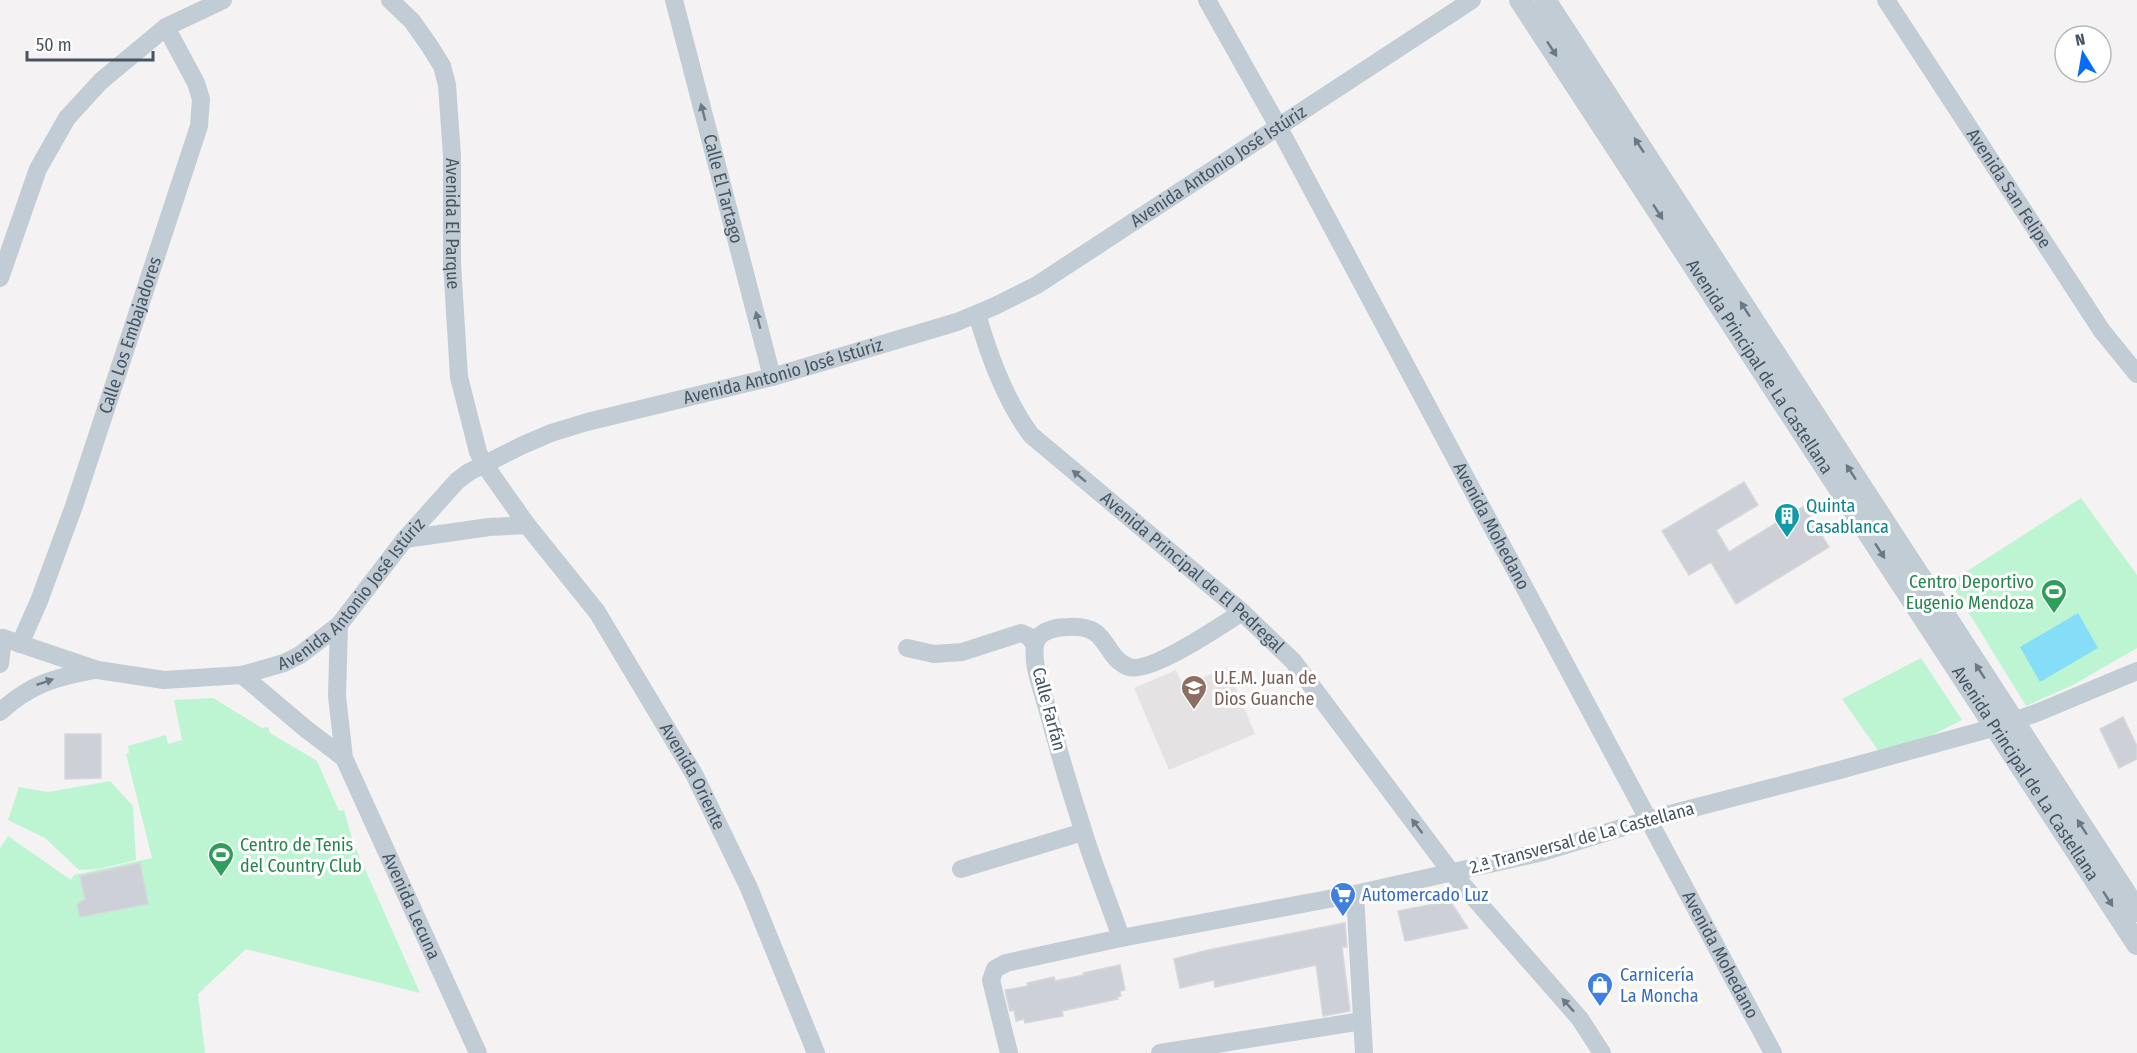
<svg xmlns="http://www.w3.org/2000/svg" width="2137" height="1053" font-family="'Fira Sans Condensed',sans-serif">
<rect width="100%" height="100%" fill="#f4f2f2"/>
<path fill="#e5e2e3" d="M1227 667 1255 734 1169 770 1134 688 1176 670 1183 686Z"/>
<path fill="#bdf5d3" d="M2081 498 2137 575V648L2073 685 2026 706 1950 582Z
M1921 658 1962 720 1884 759 1842 699Z
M213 698 262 728 268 727 270 733 317 761 339 811 344 810 353 842 420 993 246 949 198 994 205 1053H0V848L8 836 71 880 74 875 152 858 126 754 129 753 128 746 166 735 168 744 182 740 174 700Z
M110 781 133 806 136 860 98 869 79 870 45 838 8 820 19 787 48 792Z"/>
<path fill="#85ddf7" d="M2078 613 2098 648 2040 682 2020 647Z"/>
<path fill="#cdd0d7" stroke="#d5d7de" stroke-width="1.5" d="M1744 482 1758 505 1716 530 1729 552 1804 506 1829 547 1736 604 1711 562 1689 575 1662 531Z
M2123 717 2137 746V759L2119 768 2100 729Z
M65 734H101V778L65 779Z
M140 863 148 904 80 917 77 904 85 899 80 876Z
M1450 901 1468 928 1405 941 1398 911Z
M1345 923 1347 947H1342L1350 1011 1323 1016 1316 965 1215 987 1214 980 1180 988 1174 959 1208 950Z
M1120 965 1125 990 1120 991 1121 996 1117 997 1118 999 1062 1011 1063 1016 1025 1023 1024 1019 1016 1021 1014 1010 1010 1011 1005 990 1028 986 1027 983 1054 977 1055 981 1084 975 1083 973Z"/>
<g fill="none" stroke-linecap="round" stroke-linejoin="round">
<g stroke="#c1ccd5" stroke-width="18">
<path id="s1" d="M390 0 412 21 429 45 442 66 447 85 452 156V263L459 377 478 452 484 464 527 525 597 612 694 774 749 888 816 1053"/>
<path id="s2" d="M674 0 772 377"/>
<path id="s3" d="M1207 0 1278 126 1773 1053"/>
<path id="s4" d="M1886 0 2102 331 2137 374"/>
<path d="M0 278 38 169 67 118 101 81 166 27 223 0"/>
<path id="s5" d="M977 314C989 356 1005 400 1031 435L1242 612 1293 661 1448 868 1580 1019 1602 1053"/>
<path d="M405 539 489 527 527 525"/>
<path id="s6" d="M339 625 337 696 344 758 478 1053"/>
<path id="s7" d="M3 638 98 670 164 680 242 675 284 663 300 655 339 625 405 539 457 481 469 472 523 445 551 433 587 422 772 377 957 322 995 306 1037 285 1472 0"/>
<path id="s8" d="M20 644 39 601 74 506 199 126 201 99 196 83 166 27"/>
<path d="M907 648 934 654 962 652 1021 633 1028 636 1035 644"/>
<path d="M0 664 3 638"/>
<path d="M242 675 306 729 344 758"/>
<path d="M0 712C30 684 56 677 95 670"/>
<path d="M961 869 1083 832"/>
<path d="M1355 894 1364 1053"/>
<path d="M1121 938C1109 902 1094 867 1083 830 1070 790 1058 749 1047 708 1042 689 1032 665 1035 645 1037 631 1056 627 1068 627 1111 624 1101 656 1129 667 1150 674 1222 625 1242 612"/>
<path d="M1009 1053 991 980 995 969 1006 963 1121 938 1355 894 1543 852 1647 820 1836 771 1996 727 2039 712 2137 671"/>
<path d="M1160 1053 1362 1021"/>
</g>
<g stroke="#c1ccd5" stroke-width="22">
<path id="s9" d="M1520 0 2137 944"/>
<path d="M1545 0 2137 911"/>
</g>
</g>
<defs><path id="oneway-solid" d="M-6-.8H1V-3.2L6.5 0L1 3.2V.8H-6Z" transform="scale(1.5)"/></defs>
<g fill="#6c7984">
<use href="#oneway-solid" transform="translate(1552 49) rotate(57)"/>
<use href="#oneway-solid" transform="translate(703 112) rotate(-105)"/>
<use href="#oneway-solid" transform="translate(1639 145) rotate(-123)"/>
<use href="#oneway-solid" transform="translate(1658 212) rotate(57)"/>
<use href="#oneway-solid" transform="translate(1745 309) rotate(-123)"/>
<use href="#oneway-solid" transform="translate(758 320) rotate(-105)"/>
<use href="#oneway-solid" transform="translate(1851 472) rotate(-123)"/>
<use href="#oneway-solid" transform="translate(1079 476) rotate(-140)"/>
<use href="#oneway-solid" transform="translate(1880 551) rotate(57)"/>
<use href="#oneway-solid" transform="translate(1980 671) rotate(-123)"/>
<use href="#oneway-solid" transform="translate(45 682) rotate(-19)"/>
<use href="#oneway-solid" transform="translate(1417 826) rotate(-127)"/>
<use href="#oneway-solid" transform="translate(2082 827) rotate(-123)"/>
<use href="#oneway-solid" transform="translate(2108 899) rotate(57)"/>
<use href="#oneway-solid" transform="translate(1568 1005) rotate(-132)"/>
</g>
<defs>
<symbol id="building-pin" viewBox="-11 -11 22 30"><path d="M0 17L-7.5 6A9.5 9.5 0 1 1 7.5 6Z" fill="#0f9aa8" stroke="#fff"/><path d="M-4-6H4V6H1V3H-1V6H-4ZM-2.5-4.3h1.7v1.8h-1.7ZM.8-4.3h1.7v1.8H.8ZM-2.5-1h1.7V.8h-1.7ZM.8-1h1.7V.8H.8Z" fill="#fff"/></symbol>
<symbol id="stadium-pin" viewBox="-11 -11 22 30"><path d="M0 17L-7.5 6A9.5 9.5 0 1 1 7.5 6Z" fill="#2e9e5b" stroke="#fff"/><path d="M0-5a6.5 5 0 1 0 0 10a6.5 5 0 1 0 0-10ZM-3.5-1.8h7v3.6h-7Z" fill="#fff"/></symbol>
<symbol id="school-pin" viewBox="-11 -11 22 30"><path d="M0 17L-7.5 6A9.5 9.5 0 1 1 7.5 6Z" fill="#8d6e63" stroke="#fff"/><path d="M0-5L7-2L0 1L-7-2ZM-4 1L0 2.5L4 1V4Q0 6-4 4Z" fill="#fff"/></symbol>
<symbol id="supermarket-pin" viewBox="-11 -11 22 30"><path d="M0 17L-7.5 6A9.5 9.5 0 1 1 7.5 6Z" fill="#3f7fe0" stroke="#fff"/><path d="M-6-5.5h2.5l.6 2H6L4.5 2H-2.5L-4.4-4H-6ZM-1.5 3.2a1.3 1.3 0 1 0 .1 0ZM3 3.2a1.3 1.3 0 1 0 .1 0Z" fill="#fff"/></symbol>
<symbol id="shop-pin" viewBox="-11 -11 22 30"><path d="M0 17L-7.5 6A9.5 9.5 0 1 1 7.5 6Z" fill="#3f7fe0" stroke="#fff"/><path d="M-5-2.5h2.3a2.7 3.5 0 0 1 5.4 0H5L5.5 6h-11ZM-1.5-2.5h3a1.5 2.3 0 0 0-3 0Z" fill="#fff"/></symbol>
</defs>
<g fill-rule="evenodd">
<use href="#building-pin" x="1772" y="501" width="30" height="40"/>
<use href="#stadium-pin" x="2039" y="577" width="30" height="40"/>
<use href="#school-pin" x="1179" y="673" width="30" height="40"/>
<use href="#stadium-pin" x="206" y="840" width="30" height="40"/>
<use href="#supermarket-pin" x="1328" y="880" width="30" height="40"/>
<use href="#shop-pin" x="1585" y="970" width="30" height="40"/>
</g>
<g text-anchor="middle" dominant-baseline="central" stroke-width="6" stroke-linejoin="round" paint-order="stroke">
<g font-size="18" fill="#475562" stroke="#fff">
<text stroke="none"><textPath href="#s7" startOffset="1374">Avenida Antonio José Istúriz</textPath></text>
<text stroke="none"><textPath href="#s2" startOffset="195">Calle El Tartago</textPath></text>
<text stroke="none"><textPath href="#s4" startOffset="225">Avenida San Felipe</textPath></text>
<text stroke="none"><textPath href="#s1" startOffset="243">Avenida El Parque</textPath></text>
<text stroke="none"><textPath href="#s8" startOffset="328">Calle Los Embajadores</textPath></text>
<text stroke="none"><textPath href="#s9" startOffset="438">Avenida Principal de La Castellana</textPath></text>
<text stroke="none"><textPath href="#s7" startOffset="888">Avenida Antonio José Istúriz</textPath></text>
<text stroke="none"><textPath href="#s3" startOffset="598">Avenida Mohedano</textPath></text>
<text stroke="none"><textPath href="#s5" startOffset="345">Avenida Principal de El Pedregal</textPath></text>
<text stroke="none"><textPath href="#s7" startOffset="386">Avenida Antonio José Istúriz</textPath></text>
<text transform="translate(1049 709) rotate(75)">Calle Farfán</text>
<text stroke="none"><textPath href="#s9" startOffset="924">Avenida Principal de La Castellana</textPath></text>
<text stroke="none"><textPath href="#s1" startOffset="864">Avenida Oriente</textPath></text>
<text transform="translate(1582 838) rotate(-15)">2.ª Transversal de La Castellana</text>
<text stroke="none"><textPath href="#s6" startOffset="296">Avenida Lecuna</textPath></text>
<text stroke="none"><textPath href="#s3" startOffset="1084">Avenida Mohedano</textPath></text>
</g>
<g font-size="18" fill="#0d838f" stroke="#fff" text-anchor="start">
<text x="1806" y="506">Quinta<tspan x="1806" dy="21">Casablanca</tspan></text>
</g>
<g font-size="18" fill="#27864d" stroke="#fff" text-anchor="end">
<text x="2034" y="582">Centro Deportivo<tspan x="2034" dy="21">Eugenio Mendoza</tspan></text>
<text x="240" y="845" text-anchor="start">Centro de Tenis<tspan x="240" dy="21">del Country Club</tspan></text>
</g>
<g font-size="18" fill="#785e54" stroke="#fff" text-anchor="start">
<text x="1214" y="678">U.E.M. Juan de<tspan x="1214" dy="21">Dios Guanche</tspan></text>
</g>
<g font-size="18" fill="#366cbe" stroke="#fff" text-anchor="start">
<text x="1362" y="895">Automercado Luz</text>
<text x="1620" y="975">Carnicería<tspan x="1620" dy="21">La Moncha</tspan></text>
</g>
</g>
<g transform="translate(2083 54) rotate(349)"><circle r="28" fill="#ffffff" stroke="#b5bbc0" stroke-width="1.5"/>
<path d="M0-4.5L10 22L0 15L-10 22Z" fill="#046cfb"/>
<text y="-9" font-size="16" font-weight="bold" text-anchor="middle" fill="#475562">N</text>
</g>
<path d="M27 51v9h126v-9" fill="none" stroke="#475562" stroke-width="3"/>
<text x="36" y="51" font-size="18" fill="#475562" stroke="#ffffff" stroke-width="4.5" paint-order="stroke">50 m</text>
</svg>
